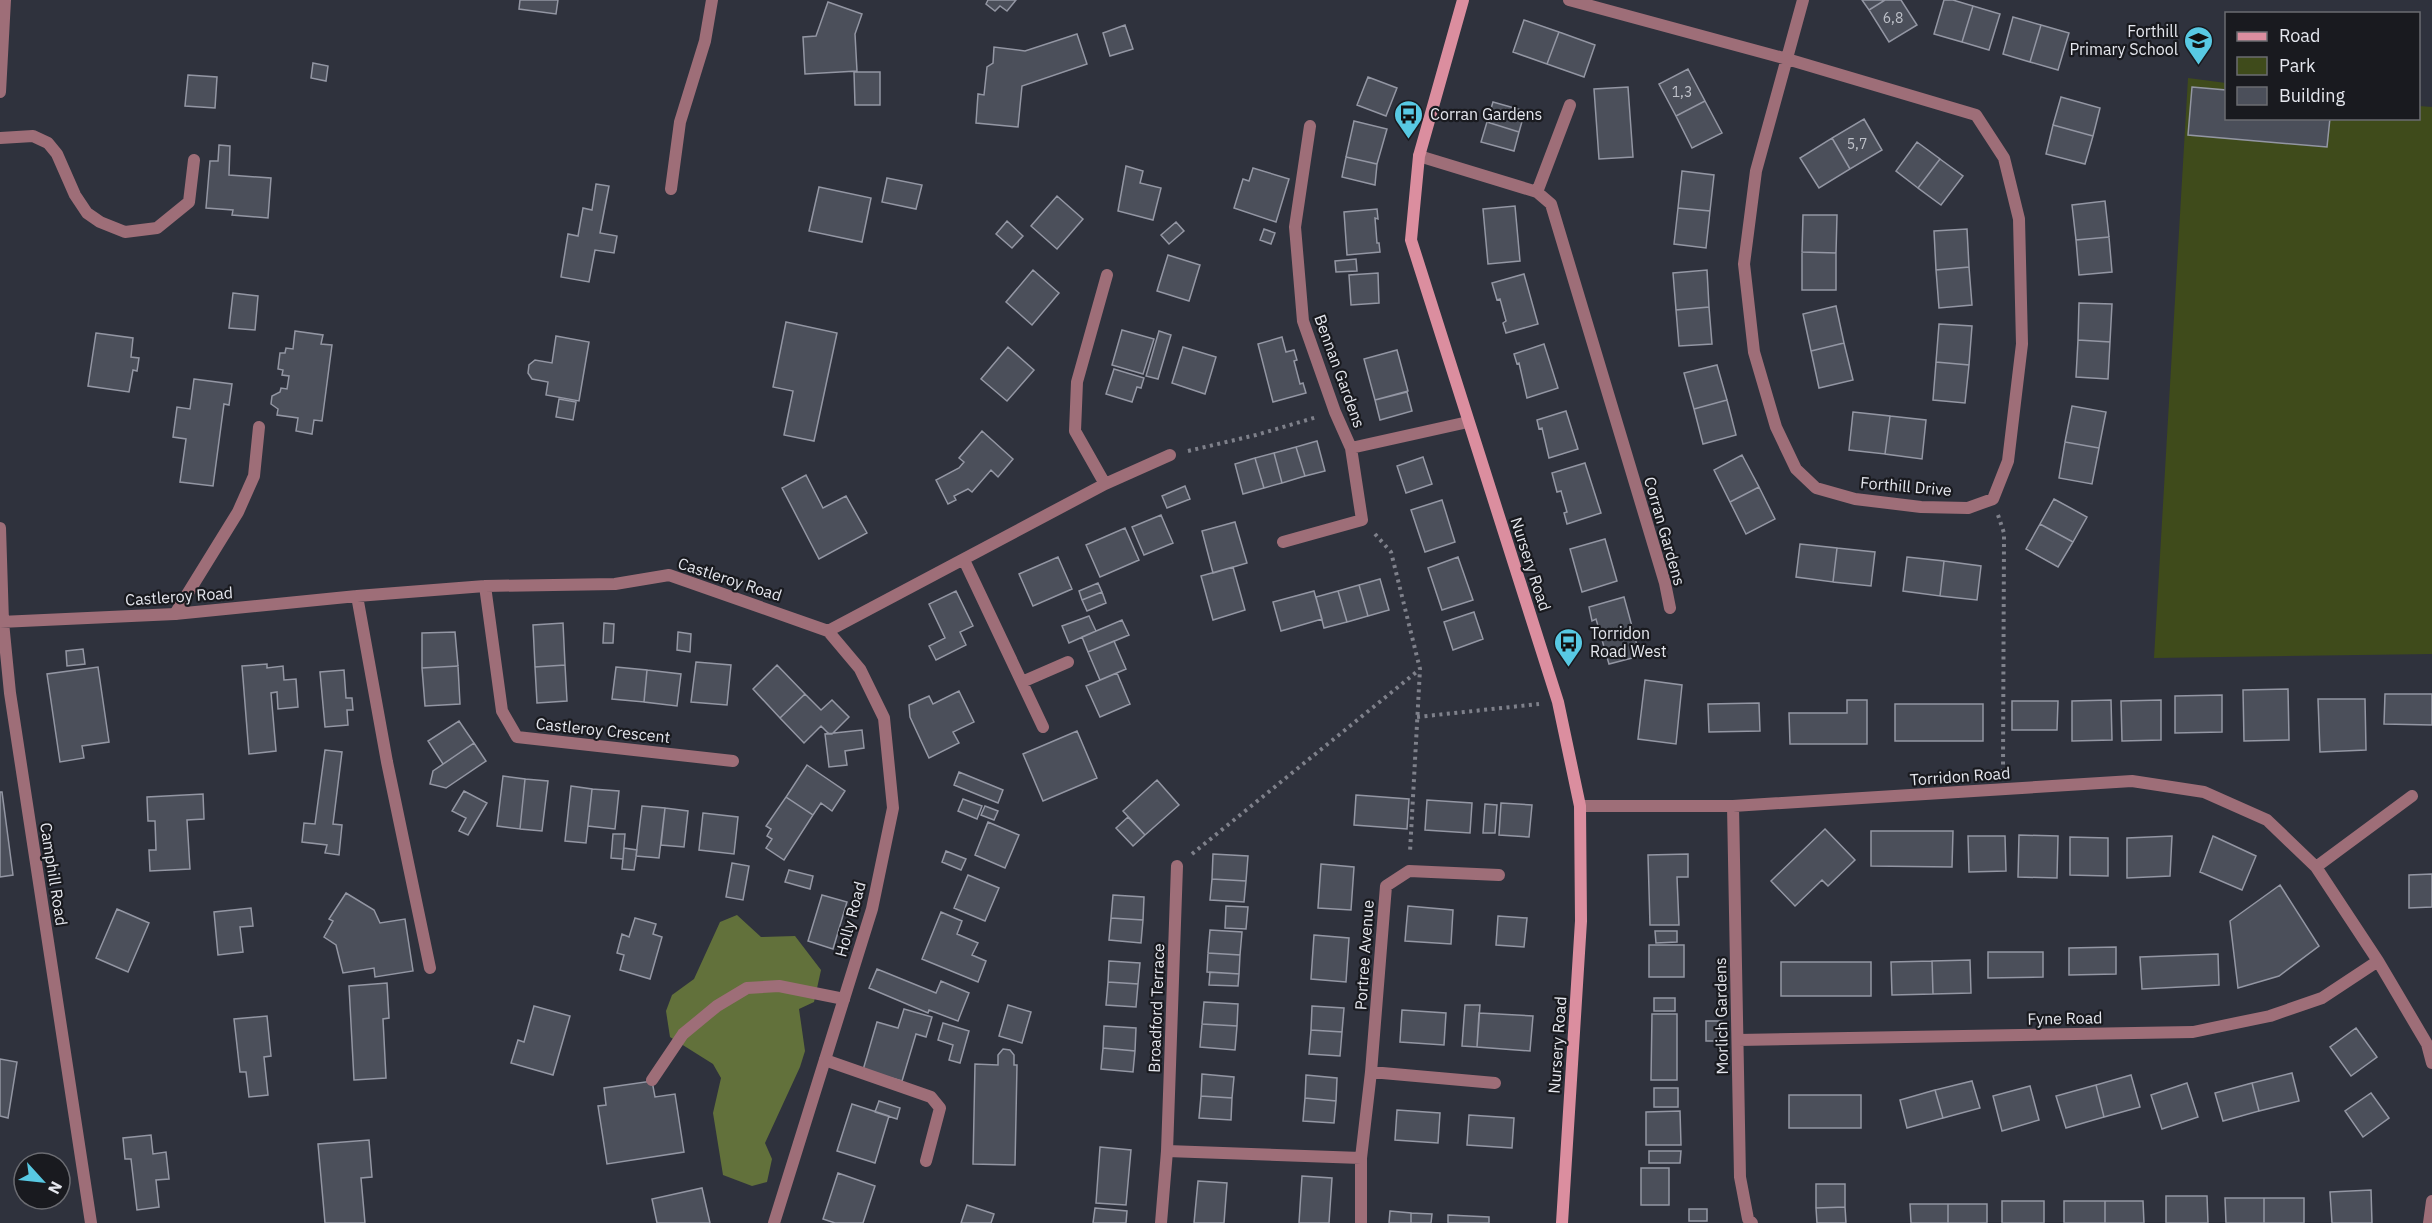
<svg xmlns="http://www.w3.org/2000/svg" width="2432" height="1223" font-family="'IBM Plex Sans',sans-serif">
<rect width="100%" height="100%" fill="#2f323d"/>
<path fill="#3f4b1b" d="M2188 78 2226 83V118H2418L2419 106 2432 107V654L2154 658Z"/>
<path fill="#62713b" d="M737 915 761 937 795 936 821 970 814 1002 799 1009 805 1051 800 1067 765 1143 772 1159 767 1182 752 1186 723 1175 713 1113 721 1078 713 1064 670 1037 666 1011 672 995 694 979 720 922Z"/>
<path fill="#4b4f5a" stroke="#9396a3" stroke-width="1.5" d="M520 0H558L556 14 519 9Z
M988 0H1016L1007 11 1000 6 995 11 986 4Z
M1862 0H1885L1869 10Z
M1885 0H1901L1917 25 1889 42 1869 10Z
M1944 0H1953L1973 6 1962 42 1934 34Z
M828 2 862 14 855 34 857 71 805 74 803 37 816 36Z
M1973 6 2000 14 1989 50 1962 42Z
M2013 17 2041 25 2030 62 2003 54Z
M1524 20 1559 32 1547 64 1513 52Z
M1125 25 1133 49 1110 56 1103 33Z
M2041 25 2069 33 2058 70 2030 62Z
M1559 32 1595 45 1584 77 1547 64Z
M1077 34 1087 64 1022 86 1018 127 976 123 978 94 984 95 987 67 993 63 994 47 1025 51Z
M313 63 328 66 326 81 311 78Z
M1688 69 1705 101 1676 116 1659 84Z
M854 72H880V105H855Z
M188 75 217 77 215 108 185 106Z
M1368 77 1397 88 1386 116 1357 105Z
M1628 87 1633 157 1599 159 1594 89Z
M2192 87 2226 90V118H2330L2327 147 2188 135Z
M2061 97 2100 108 2093 136 2053 125Z
M1705 101 1722 133 1692 148 1676 116Z
M1493 102 1525 111 1519 132 1487 122Z
M1864 119 1882 150 1850 169 1832 138Z
M1354 121 1387 129 1377 164 1346 157Z
M1487 122 1519 132 1514 151 1481 142Z
M2053 125 2093 136 2085 164 2046 154Z
M1832 138 1850 169 1819 188 1800 158Z
M1917 142 1940 159 1918 188 1896 171Z
M219 145 230 146 229 175 271 178 268 218 232 215 233 210 206 208 210 161H218Z
M1346 157 1377 164 1375 185 1342 177Z
M1940 159 1963 176 1941 205 1918 188Z
M1126 166 1143 171 1140 183 1161 188 1153 220 1118 211Z
M1253 168 1289 179 1276 222 1234 208 1243 179 1249 181Z
M1682 171 1714 175 1710 211 1678 208Z
M887 178 922 185 916 209 882 202Z
M596 184 609 186 600 233 617 236 614 253 595 250 589 282 561 277 568 234 578 236 583 208 592 210Z
M819 187 871 198 862 242 809 231Z
M1057 196 1083 219 1057 249 1031 226Z
M2105 201 2109 237 2076 240 2072 205Z
M1515 206 1520 261 1488 264 1483 209Z
M1678 208 1710 211 1706 248 1674 244Z
M1377 209 1378 219 1375 218 1377 243H1379L1380 252 1347 255 1344 212Z
M1803 215H1837L1836 253 1802 252Z
M1007 221 1023 236 1012 248 996 234Z
M1176 222 1184 231 1169 244 1161 235Z
M1264 229 1275 233 1271 244 1260 240Z
M1967 229 1969 267 1936 270 1934 231Z
M2109 237 2112 272 2079 275 2076 240Z
M1802 252 1836 253V290H1802Z
M1168 255 1200 265 1189 301 1157 291Z
M1356 259 1357 271 1336 272 1335 261Z
M1969 267 1972 305 1939 308 1936 270Z
M1033 270 1059 293 1032 325 1006 302Z
M1707 270 1709 307 1676 310 1673 273Z
M1378 273 1379 303 1351 305 1349 275Z
M1524 274 1538 324 1506 333 1503 323 1506 321 1500 299 1497 300 1492 283Z
M233 293 258 296 255 330 229 328Z
M2079 303 2112 304 2110 342 2078 340Z
M1836 306 1844 343 1811 351 1803 314Z
M1709 307 1712 344 1679 346 1676 310Z
M786 322 837 333 814 441 784 435 793 391 773 387Z
M1939 324 1972 326 1969 365 1936 362Z
M1122 330 1154 339 1143 374 1112 365Z
M295 331 323 335 321 344 332 345 322 421 314 420 312 434 296 431 298 418 277 415 278 409 271 404 272 396 280 392 281 388 287 389 289 376 282 375 283 370 278 369 280 353H285L286 348 293 349Z
M1159 331 1171 335 1158 379 1146 376Z
M96 333 133 338 131 357 139 358 137 371 133 370 129 392 88 386Z
M556 336 589 342 579 401 546 395 548 382 532 379 528 373 529 365 535 360 552 363Z
M1282 337 1286 352 1294 350 1297 360 1294 361 1300 384 1303 383 1306 393 1273 402 1258 344Z
M2078 340 2110 342 2108 379 2076 377Z
M1844 343 1853 380 1819 388 1811 351Z
M1544 344 1558 388 1527 398 1519 363 1517 364 1514 354Z
M1008 347 1034 370 1007 401 981 379Z
M1183 347 1216 357 1205 394 1172 383Z
M1397 350 1408 391 1375 400 1364 359Z
M1936 362 1969 365 1965 403 1933 400Z
M1717 365 1727 400 1694 409 1684 373Z
M1114 369 1144 378 1141 388 1137 387 1132 402 1106 394Z
M194 379 232 384 229 405 224 404 213 486 180 482 186 439 173 437 177 407 190 409Z
M1407 392 1412 411 1380 420 1375 400Z
M559 399 576 402 573 420 556 417Z
M1727 400 1736 435 1703 444 1694 409Z
M2072 406 2106 412 2099 448 2065 442Z
M1566 411 1578 449 1549 458 1542 428 1539 429 1537 420Z
M1853 412 1890 416 1885 454 1849 450Z
M1890 416 1926 420 1922 459 1885 454Z
M982 431 1013 459 998 477 991 470 972 492 968 489 954 496 956 500 948 504 936 480 959 468 964 462 959 458Z
M1317 441 1325 471 1305 476 1296 447Z
M2065 442 2099 448 2092 484 2059 478Z
M1296 447 1305 476 1282 483 1274 453Z
M1274 453 1282 483 1264 488 1255 458Z
M1742 455 1759 487 1730 502 1714 470Z
M1423 457 1432 484 1406 493 1397 466Z
M1255 458 1264 488 1243 494 1235 464Z
M1585 463 1601 513 1567 524 1564 513 1567 512 1561 491 1557 492 1552 473Z
M806 475 823 508 846 496 867 533 819 559 782 488Z
M1185 486 1190 499 1167 508 1162 496Z
M1759 487 1775 519 1746 534 1730 502Z
M2054 499 2087 517 2073 542 2040 524Z
M1442 500 1455 542 1425 552 1411 510Z
M1161 515 1173 543 1144 555 1132 527Z
M1235 522 1247 563 1213 573 1202 531Z
M2040 524 2073 542 2058 567 2026 549Z
M1125 528 1139 560 1100 577 1086 545Z
M1605 539 1617 581 1582 592 1570 549Z
M1800 544 1837 548 1833 582 1796 577Z
M1837 548 1875 552 1871 586 1833 582Z
M1058 557 1072 589 1033 606 1019 574Z
M1458 557 1473 600 1442 610 1428 568Z
M1907 557 1944 561 1940 596 1903 591Z
M1944 561 1981 566 1977 600 1940 596Z
M1233 567 1245 610 1213 620 1201 576Z
M1380 579 1389 610 1368 616 1359 585Z
M1098 583 1102 592 1082 600 1079 591Z
M1359 585 1368 616 1347 622 1338 591Z
M956 591 973 626 960 632 966 645 936 660 929 646 945 638 929 604Z
M1314 591 1322 619 1281 631 1273 602Z
M1338 591 1347 622 1324 628 1316 597Z
M1102 592 1106 603 1087 611 1082 600Z
M1624 597 1640 656 1609 664 1596 619 1592 621 1589 607Z
M1474 612 1483 639 1453 650 1444 622Z
M1089 616 1096 631 1069 643 1062 626Z
M1122 620 1129 635 1088 652 1082 637Z
M563 623 565 665 535 667 533 625Z
M604 623 614 624 613 643H603Z
M455 632 458 666 422 668V633Z
M678 632 691 634 690 652 677 650Z
M1114 641 1126 669 1100 680 1088 652Z
M83 649 85 664 67 666 66 651Z
M696 662 731 665 727 705 691 702Z
M267 664V668L283 666 284 680 296 679 298 707 278 709 277 692 271 693 276 751 249 754 242 666Z
M565 665 567 701 537 703 535 667Z
M777 665 805 694 780 718 753 689Z
M458 666 460 704 425 706 422 668Z
M98 667 109 742 82 746 84 758 60 762 47 674Z
M616 667 647 670 644 702 612 699Z
M344 670 346 698H352L353 710H347L348 725 325 727 320 672Z
M647 670 681 674 677 706 644 702Z
M1117 673 1130 704 1100 717 1086 686Z
M1645 680 1682 685 1676 744 1638 739Z
M2288 689 2289 740 2244 741 2243 690Z
M959 691 974 722 953 732 959 743 929 758 910 717 909 705 929 696 933 704Z
M805 694 821 710 832 700 849 717 832 734H829L821 726 804 743 780 718Z
M2385 694H2432V725L2384 724Z
M2222 695V732L2175 733V696Z
M2318 699H2365L2366 750 2320 752Z
M1847 700H1867V744H1790L1789 713H1847Z
M2111 700 2112 740 2072 741V701Z
M2161 700V740L2122 741 2121 701Z
M2012 701H2058L2057 730H2012Z
M1759 703 1760 731 1709 732 1708 704Z
M1895 704H1983V741H1895Z
M459 721 474 743 443 764 428 741Z
M862 730 864 748 845 751 847 765 829 767 825 734Z
M1077 731 1097 778 1043 801 1023 754Z
M474 743 486 761 446 788 430 784 433 771Z
M325 750 342 752 333 824 342 825 339 855 325 853 327 845 302 842 304 823 315 824Z
M807 765 845 791 832 811 821 803 813 815 786 797Z
M959 772 1003 790 998 803 954 785Z
M503 776 525 779 520 829 497 826Z
M525 779 548 781 542 831 520 829Z
M1157 780 1179 805 1145 835 1123 811Z
M571 786 592 789 586 843 565 841Z
M592 789 619 791 615 829 588 826Z
M464 791 487 803 468 835 459 831 466 818 452 811Z
M0 792H2L13 875 0 877Z
M203 794 204 819 187 820 190 869 150 871 149 850H156L155 821H148L147 797Z
M1356 795 1409 799 1407 829 1354 825Z
M786 797 813 815 784 860 766 848 772 839 767 836 771 829 766 826Z
M963 799 982 806 977 819 958 811Z
M1427 800 1472 803 1470 833 1425 830Z
M1501 803 1532 805 1529 837 1499 835Z
M1485 804 1497 805 1495 833H1483Z
M642 806 665 808 659 858 636 856Z
M985 806 998 811 994 820 981 815Z
M665 808 688 811 684 847 661 845Z
M703 813 738 817 734 854 699 850Z
M1128 817 1145 835 1133 846 1116 828Z
M988 822 1019 835 1005 868 975 855Z
M1825 829 1855 860 1828 886 1822 880 1795 906 1771 881Z
M1871 831H1953L1952 867 1871 866Z
M613 834H625L623 859 611 858Z
M2019 835 2058 836 2057 878 2018 877Z
M1968 836H2005L2006 871 1969 872Z
M2172 836 2170 876 2127 878V838Z
M2213 836 2256 856 2242 890 2200 872Z
M2070 837 2108 838V876L2070 875Z
M624 848 637 850 634 870 622 869Z
M946 851 966 859 961 870 942 862Z
M1213 854 1248 856 1246 881 1212 879Z
M1688 854V877H1677L1679 925H1650L1648 855Z
M732 863 749 866 743 900 726 897Z
M1321 864 1354 867 1351 910 1318 908Z
M789 870 813 876 810 889 785 882Z
M2432 874V907L2409 908V875Z
M968 875 999 888 985 921 954 908Z
M1212 879 1246 881 1244 902 1210 900Z
M2280 885 2319 946 2279 976 2238 988 2230 921Z
M346 893 374 910 380 923 405 919 413 971 375 977 374 968 343 973 336 945 324 937 333 921 329 919Z
M822 895 847 902 833 949 808 941Z
M1113 895 1144 897 1143 920 1111 918Z
M1226 906 1248 907 1246 929 1225 928Z
M1408 906 1453 910 1451 944 1405 941Z
M251 908 253 926 240 927 243 952 218 955 214 912Z
M117 909 149 923 128 972 96 958Z
M941 912 962 921 957 934 978 943 972 955 986 961 978 982 922 959Z
M1498 916 1527 918 1524 947 1496 945Z
M635 918 656 924 653 934 662 937 650 979 620 970 624 955 617 953 622 934 629 937Z
M1111 918 1143 920 1141 943 1109 940Z
M1210 930 1242 932 1240 955 1208 953Z
M1655 931H1677V942L1656 943Z
M1314 935 1349 938 1346 982 1311 979Z
M1649 945H1684V977H1649Z
M2116 947V974L2069 975V948Z
M1988 952H2043V977L1988 978Z
M1208 953 1240 955 1239 974 1207 972Z
M2218 954 2219 985 2142 989 2140 957Z
M1970 960 1971 993 1933 994 1932 961Z
M1109 961 1140 963 1138 984 1108 982Z
M1932 961 1933 994 1892 995 1891 962Z
M1781 962H1871V996H1781Z
M877 969 936 993 941 981 969 993 958 1021 929 1010 928 1013 869 988Z
M1210 972 1239 974 1238 986 1209 985Z
M1108 982 1138 984 1136 1007 1106 1005Z
M387 983 389 1018 383 1019 386 1078 354 1080 349 986Z
M1654 998H1675V1011H1654Z
M1204 1002 1238 1004 1237 1026 1202 1024Z
M1008 1005 1031 1012 1022 1043 999 1036Z
M1465 1005H1480L1477 1047 1462 1046Z
M534 1006 570 1016 553 1075 511 1063 518 1040 524 1042Z
M1312 1006 1344 1008 1342 1032 1311 1030Z
M904 1009 932 1017 926 1037 916 1034 902 1081 863 1070 877 1022 898 1028Z
M1402 1010 1446 1013 1444 1045 1400 1042Z
M1479 1013 1533 1016 1530 1051 1477 1047Z
M1652 1014H1677V1080H1651Z
M267 1016 271 1056 264 1057 268 1095 249 1097 246 1072H240L234 1019Z
M1706 1021H1722L1721 1041H1706Z
M943 1023 969 1031 960 1063 949 1060 953 1045 938 1040Z
M1202 1024 1237 1026 1235 1050 1200 1047Z
M1104 1026 1136 1028 1135 1051 1103 1048Z
M2356 1028 2377 1057 2351 1076 2330 1047Z
M1311 1030 1342 1032 1340 1056 1309 1054Z
M1103 1048 1135 1051 1133 1072 1101 1069Z
M1003 1049 1010 1050 1014 1055V1065H1017L1015 1165 973 1164 975 1064 998 1065V1055Z
M0 1059 17 1062 8 1118 0 1116Z
M2292 1073 2299 1101 2259 1111 2252 1083Z
M1202 1074 1234 1077 1232 1098 1201 1096Z
M1306 1075 1337 1078 1336 1101 1305 1098Z
M2131 1075 2140 1107 2104 1117 2096 1085Z
M652 1081 655 1097 675 1094 684 1152 607 1164 598 1106 606 1105 604 1088Z
M1972 1081 1980 1108 1943 1118 1935 1090Z
M2187 1083 2198 1117 2162 1129 2151 1095Z
M2252 1083 2259 1111 2223 1121 2215 1093Z
M2096 1085 2104 1117 2066 1128 2056 1096Z
M2030 1086 2039 1120 2002 1131 1993 1096Z
M1654 1088H1678V1107H1654Z
M1935 1090 1943 1118 1907 1128 1900 1100Z
M2371 1093 2389 1118 2363 1137 2345 1111Z
M1789 1095H1861V1128H1789Z
M1201 1096 1232 1098 1231 1120 1199 1118Z
M1305 1098 1336 1101 1334 1123 1303 1121Z
M879 1101 900 1108 897 1119 875 1112Z
M852 1104 889 1116 875 1163 837 1151Z
M1397 1110 1440 1113 1438 1143 1395 1140Z
M1680 1111 1681 1145H1646V1112Z
M1469 1115 1514 1118 1512 1148 1467 1145Z
M151 1135 153 1154 166 1152 169 1179 156 1180 159 1207 137 1210 131 1159H125L123 1138Z
M369 1140 372 1177 361 1178 365 1223H325L318 1144Z
M1100 1147 1131 1150 1126 1205 1096 1203Z
M1649 1151H1681L1680 1163H1649Z
M1641 1168H1669V1205H1641Z
M838 1173 875 1186 863 1223H835L823 1219Z
M1302 1176 1332 1178 1329 1223H1299Z
M1198 1181 1227 1183 1224 1223H1194Z
M1816 1184H1845V1207L1816 1208Z
M702 1188 710 1223H657L652 1199Z
M2371 1190 2372 1223H2332L2330 1192Z
M2166 1196H2207L2208 1223H2166Z
M2225 1198H2264V1223H2226Z
M2264 1198H2304V1223H2264Z
M2002 1201H2044V1223H2002Z
M2064 1201H2105V1223H2064Z
M2105 1201H2143L2144 1223H2105Z
M1910 1204H1948V1223H1911Z
M1948 1204H1987V1223H1948Z
M967 1205 994 1214 991 1223H961Z
M1845 1207 1846 1223H1817L1816 1208Z
M1095 1208 1127 1211 1126 1223H1093Z
M1689 1209H1707V1221H1689Z
M1390 1211 1411 1213V1223H1389Z
M1411 1213 1432 1214 1431 1223H1411Z
M1448 1215 1489 1217V1223H1448Z"/>
<g fill="none" stroke-linecap="round" stroke-linejoin="round">
<path stroke="#7f818b" stroke-width="4" stroke-dasharray="3 4.5" stroke-linecap="butt" d="M1188 451 1256 435 1317 417
M1998 515 2004 533 2003 771
M1375 534 1391 552 1420 669 1410 852
M1417 717 1539 704
M1192 854 1419 670"/>
<path stroke="#9e6e78" stroke-width="12" d="M0 138 33 136 48 143 57 154 75 195 87 213 100 222 125 232 157 228 189 202 194 160
M671 189 680 122 705 41 712 0
M175 614 238 512 254 476 259 427
M825 1060 931 1097 940 1108 926 1161
M652 1080 683 1034 717 1006 747 988 779 986 844 999"/>
<path stroke="#9e6e78" stroke-width="12" d="M1569 0 1787 59 1976 115 2004 158 2019 219 2022 344 2008 461 1993 499 1968 508 1921 507 1855 499 1816 488 1796 469 1776 427 1754 352 1744 264 1756 171 1803 0
M0 92 5 0
M1419 156 1537 192 1551 204 1665 583 1670 608
M1537 192 1570 105
M1351 448 1468 422
M1105 484 1075 431 1077 382 1107 275
M0 528 3 622 10 693 91 1223
M1283 542 1362 520 1351 448 1335 412 1303 321 1295 227 1310 126
M964 560 1043 727
M485 586 502 711 517 737 733 761
M357 596 387 762 430 968
M0 622 175 614 357 596 485 586 615 584 669 575 828 631 1105 484 1170 455
M1022 682 1068 662
M1580 806H1733L2132 781 2204 792 2267 820 2316 867 2378 961 2427 1044 2432 1063
M1733 806 1740 1177 1748 1219 1752 1223
M2316 867 2412 796
M1738 1040 2193 1032 2270 1016 2322 998 2378 961
M1371 1072 1495 1083
M1167 1151 1361 1158
M774 1223 872 909 893 808 884 718 860 669 828 631
M1161 1223 1167 1151 1177 866
M1361 1223V1158L1371 1072 1386 886 1409 871 1499 875
M2429 1223 2432 1201"/>
<path stroke="#db8e9f" stroke-width="12" d="M1463 0 1419 156 1411 240 1558 702 1580 806 1581 921 1562 1223"/>
</g>
<defs>
<symbol id="school-pin" viewBox="-11 -11 22 30"><path d="M0 17L-7.5 6A9.5 9.5 0 1 1 7.5 6Z" fill="#58c9e3" stroke="#191a1f"/><path d="M0-5L7-2L0 1L-7-2ZM-4 1L0 2.5L4 1V4Q0 6-4 4Z" fill="#111"/></symbol>
<symbol id="bus-pin" viewBox="-11 -11 22 30"><path d="M0 17L-7.5 6A9.5 9.5 0 1 1 7.5 6Z" fill="#58c9e3" stroke="#191a1f"/><path d="M-5-6H5V4H4V6H2V4H-2V6H-4V4H-5ZM-3.5-4V0h7V-4ZM-3.5 1.2v1.5H-2V1.2ZM2 1.2v1.5H3.5V1.2Z" fill="#111"/></symbol>
</defs>
<g fill-rule="evenodd">
<use href="#school-pin" x="2182" y="24" width="33" height="45"/>
<use href="#bus-pin" x="1392" y="98" width="33" height="45"/>
<use href="#bus-pin" x="1552" y="626" width="33" height="45"/>
</g>
<g text-anchor="middle" dominant-baseline="central" stroke-width="4.5" stroke-linejoin="round" paint-order="stroke">
<g font-size="14" fill="#bec1c9">
<text x="1893" y="18">6,8</text>
<text x="1682" y="92">1,3</text>
<text x="1857" y="144">5,7</text>
</g>
<g font-size="16" fill="#e5e7ee" stroke="#191a1f" text-anchor="start">
<text x="2178" y="31" text-anchor="end">Forthill<tspan x="2178" dy="18">Primary School</tspan></text>
<text x="1430" y="114">Corran Gardens</text>
<text x="1590" y="633">Torridon<tspan x="1590" dy="18">Road West</tspan></text>
</g>
<g font-size="16" fill="#e5e7ee" stroke="#191a1f">
<text transform="translate(1340 371) rotate(70)">Bennan Gardens</text>
<text transform="translate(1906 486) rotate(5)">Forthill Drive</text>
<text transform="translate(1665 531) rotate(74)">Corran Gardens</text>
<text transform="translate(1531 564) rotate(72)">Nursery Road</text>
<text transform="translate(730 579) rotate(18)">Castleroy Road</text>
<text transform="translate(179 596) rotate(-4)">Castleroy Road</text>
<text transform="translate(603 730) rotate(6)">Castleroy Crescent</text>
<text transform="translate(1960 776) rotate(-4)">Torridon Road</text>
<text transform="translate(54 874) rotate(81)">Camphill Road</text>
<text transform="translate(850 919) rotate(-75)">Holly Road</text>
<text transform="translate(1364 955) rotate(-86)">Portree Avenue</text>
<text transform="translate(1156 1008) rotate(-88)">Broadford Terrace</text>
<text transform="translate(1721 1016) rotate(-91)">Morlich Gardens</text>
<text transform="translate(2065 1018) rotate(-1)">Fyne Road</text>
<text transform="translate(1557 1045) rotate(-86)">Nursery Road</text>
</g>
</g>
<rect x="2225" y="12" width="195" height="108" fill="#191a1f" stroke="#6b6c72" stroke-width="1.5"/>
<rect x="2237" y="32" width="30" height="9" fill="#db8e9f" stroke="#6b6c72" stroke-width="1.5"/>
<text x="2279" y="42" font-size="18" fill="#e5e7ee">Road</text>
<rect x="2237" y="57" width="30" height="18" fill="#3f4b1b" stroke="#6b6c72" stroke-width="1.5"/>
<text x="2279" y="72" font-size="18" fill="#e5e7ee">Park</text>
<rect x="2237" y="87" width="30" height="18" fill="#4b4f5a" stroke="#6b6c72" stroke-width="1.5"/>
<text x="2279" y="102" font-size="18" fill="#e5e7ee">Building</text>
<g transform="translate(42 1181) rotate(117)"><circle r="28" fill="#191a1f" stroke="#6b6c72" stroke-width="1.5"/>
<path d="M0-4.5L10 22L0 15L-10 22Z" fill="#58c9e3"/>
<text y="-9" font-size="16" font-weight="bold" text-anchor="middle" fill="#e5e7ee">N</text>
</g>
</svg>
